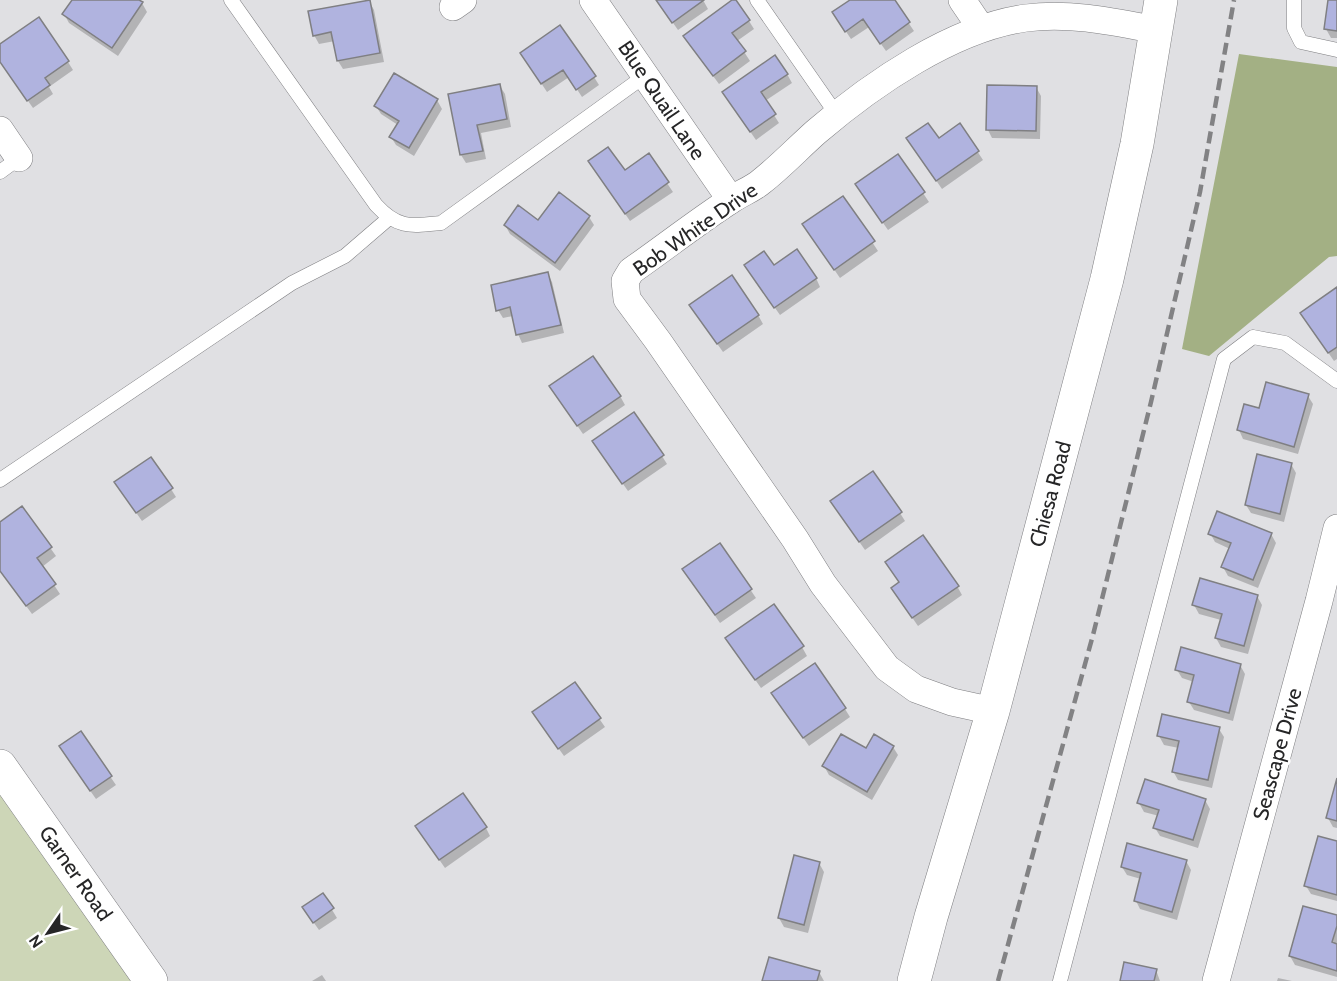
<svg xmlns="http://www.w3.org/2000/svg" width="1337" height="981" font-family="Cabin,sans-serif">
<rect width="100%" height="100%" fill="#e0e0e3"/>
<path fill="#cdd6b7" d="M0 786 134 981H0Z"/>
<path fill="#a3b084" d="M1239 54 1337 67V256L1329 257 1209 356 1182 349Z"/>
<path fill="#0003" d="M73 0H137L142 3 147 12 118 56 69 23 64 14Z
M657 0H703L708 9 678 30Z
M852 0H893L914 31 886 51 869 27 851 39 839 21Z
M1330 0H1337V38H1331L1326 29Z
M369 1 374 10 384 62 343 69 338 61 335 41 319 44 314 35Z
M749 21 754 29 737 41 750 61 719 84 690 45Z
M0 46 68 62 73 70 49 87 53 94 33 108 0 61Z
M522 54 594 77 599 85 582 97 569 77 547 92Z
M787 74 792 83 765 101 779 123 756 140 729 101Z
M500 86 505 94 511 127 481 133 486 159 466 163 461 155 450 95Z
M1036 87 1041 96 1040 139 992 138 988 130Z
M437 100 442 109 414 156 396 145 391 137 398 125 381 114 376 106Z
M960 125 983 160 942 189 913 147 939 140Z
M648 155 673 192 630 221 595 170 624 172Z
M898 156 929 202 888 230 862 193Z
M843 198 878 251 840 278 809 233Z
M589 217 594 225 560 271 510 234 505 225Z
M773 268 816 278 820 287 780 315 751 274Z
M548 274 552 282 564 333 522 343 518 334 513 316 503 318 498 310Z
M1337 288V359L1334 361 1307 322Z
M696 314 758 315 763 324 723 352Z
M556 395 620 396 625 405 583 434Z
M1308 396 1313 404 1298 454 1243 439 1239 430 1260 410Z
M599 450 662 456 667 464 628 491Z
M1291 464 1296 473 1284 522 1251 513 1246 505Z
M171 489 176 497 142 521 121 491Z
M22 508 56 556 42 567 60 594 32 614 0 570V524Z
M837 510 900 513 905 521 865 550Z
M1210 533 1271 534 1276 543 1258 588 1228 576 1223 567 1230 549 1215 542Z
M720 545 756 598 720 623 689 578Z
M957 586 962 595 918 626 898 597Z
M1257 596 1262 605 1248 654 1221 647 1216 638 1221 620 1199 614 1194 605Z
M732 647H802L807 656 761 688Z
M1240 665 1245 674 1233 721 1194 710 1189 702 1194 682 1182 678 1177 670Z
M575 684 605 727 564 756 539 721Z
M778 702 845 709 850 717 809 746Z
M1219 729 1224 737 1212 788 1178 780 1173 771 1179 748 1164 745 1159 736Z
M80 733 116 785 96 799 65 755Z
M893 747 898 755 872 800 829 775 824 766Z
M1337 784V828L1333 827 1328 818Z
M1205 800 1210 809 1198 848 1160 836 1155 828 1159 816 1144 812 1139 803Z
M486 828 490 836 445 868 422 835Z
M1337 843V901L1311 894 1306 886Z
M1186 861 1191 870 1177 920 1140 909 1136 901 1141 879 1127 875 1122 867Z
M819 863 824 872 808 933 784 927 779 918Z
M323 895 337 918 319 930 309 916Z
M1337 917V977L1295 965 1290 956Z
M1156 970 1160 981H1121Z
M819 972 824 981H764Z
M322 975 326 981H312Z
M1278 978 1292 981H1277Z"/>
<path fill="#b0b3df" stroke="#7f7f82" stroke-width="1.5" d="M72 0H139L143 2 112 48 62 14Z
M370 0 380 53 337 61 331 32 313 36 308 11Z
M656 0H704L672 23Z
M732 0H736L750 20 732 33 746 51 713 76 683 36Z
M850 0H895L910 22 880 44 863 19 845 32 832 12Z
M1328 0H1337V31L1324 29Z
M39 17 69 61 45 78 50 85 27 101 0 62V44Z
M560 25 596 76 576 90 563 70 541 84 520 53Z
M775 55 788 74 761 92 776 114 750 132 722 92Z
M394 73 438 99 409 148 389 137 399 121 374 106Z
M500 84 507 119 477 125 483 151 460 155 448 94Z
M987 85 1037 86 1036 131 986 130Z
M928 123 939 138 960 123 979 151 936 181 906 138Z
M608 147 625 170 649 153 669 182 625 214 588 161Z
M898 154 925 192 882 223 855 184Z
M559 192 590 216 555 263 504 225 518 205 538 220Z
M843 196 875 241 834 270 802 224Z
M797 249 817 278 774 308 744 265 764 251 774 265Z
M548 272 561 325 516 335 510 307 496 311 491 285Z
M732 275 759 315 717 344 689 305Z
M1337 287V347L1328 353 1300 313Z
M593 356 621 396 577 426 549 386Z
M1266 382 1309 394 1294 447 1237 430 1244 404 1259 408Z
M634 412 664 455 622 484 592 441Z
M1257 454 1292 463 1280 514 1245 505Z
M151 457 173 488 136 513 114 482Z
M873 471 902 512 859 542 830 501Z
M22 506 52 547 37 558 56 584 26 606 0 571V522Z
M1217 511 1272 533 1253 580 1221 567 1231 543 1208 534Z
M923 535 959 586 912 618 891 588 899 582 885 562Z
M720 543 752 589 715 615 682 569Z
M1200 578 1258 595 1244 646 1215 638 1222 614 1192 605Z
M774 604 804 646 755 680 725 638Z
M1181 647 1241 664 1229 713 1187 702 1194 675 1175 670Z
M815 663 846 708 803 738 771 693Z
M575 682 601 718 558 749 532 712Z
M1162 714 1220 727 1208 780 1172 772 1179 741 1157 736Z
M81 731 112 776 90 791 59 746Z
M841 734 866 748 874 734 894 746 867 792 822 766Z
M1337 778V821L1326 818Z
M1145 779 1206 799 1193 840 1153 828 1159 810 1137 803Z
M463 793 487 827 439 860 415 826Z
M1318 836 1337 841V895L1304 886Z
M1127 843 1187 860 1172 912 1134 901 1141 873 1121 867Z
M794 855 820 862 804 925 778 918Z
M323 893 334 908 313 923 302 907Z
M1303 906 1337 915V926L1332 942 1337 944V971L1289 956Z
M769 957 820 971 817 981H762Z
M1124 962 1157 969 1154 981H1120Z"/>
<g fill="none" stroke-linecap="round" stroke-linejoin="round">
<defs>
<path id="service" d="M231 0 376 205C398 229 411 226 441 223L646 75
M757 0 837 115
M1294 0V28L1301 42 1337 50
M0 172 19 158
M0 480 292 283 345 256 388 219
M1060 981 1224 359 1253 337 1285 343 1337 381"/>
<path id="minor" d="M593 0 731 200
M962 0 981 28
M453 7 463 0
M0 130 19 158
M993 711 952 702 916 689 887 668 823 584 795 539 658 341 627 299 625 281 631 271C664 248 697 222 731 200 741 193 753 189 762 181 781 166 798 148 816 132 872 84 953 28 1026 18 1070 12 1115 22 1157 30
M1216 981 1319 601 1337 528"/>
<path id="tertiary" d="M0 766 151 981"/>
<path id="secondary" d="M914 981 931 917 993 711 1107 279 1137 144 1161 0"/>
</defs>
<use href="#service" stroke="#7e7e81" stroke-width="15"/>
<use href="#minor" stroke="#7e7e81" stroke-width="28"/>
<use href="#tertiary" stroke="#7e7e81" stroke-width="34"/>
<use href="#secondary" stroke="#7e7e81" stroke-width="34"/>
<use href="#service" stroke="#fff" stroke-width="14"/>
<use href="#minor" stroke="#fff" stroke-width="27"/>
<use href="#tertiary" stroke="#fff" stroke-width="33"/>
<use href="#secondary" stroke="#fff" stroke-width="33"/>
<path stroke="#828284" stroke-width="4.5" stroke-dasharray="12 6" stroke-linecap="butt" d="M998 981 1093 635 1151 402 1200 192 1234 0"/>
</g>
<g text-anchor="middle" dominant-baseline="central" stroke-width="5" stroke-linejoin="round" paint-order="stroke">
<g font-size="21" fill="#262627" stroke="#fff">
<text transform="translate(662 100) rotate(56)">Blue Quail Lane</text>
<text transform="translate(695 229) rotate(-35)">Bob White Drive</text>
<text transform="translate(1050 494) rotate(-75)">Chiesa Road</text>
<text transform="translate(1277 754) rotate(-75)">Seascape Drive</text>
<text transform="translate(76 873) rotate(55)">Garner Road</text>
</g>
</g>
<g transform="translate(48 933) rotate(235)" stroke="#ffffff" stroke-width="4.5" paint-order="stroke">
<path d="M0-4.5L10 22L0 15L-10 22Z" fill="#262627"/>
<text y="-9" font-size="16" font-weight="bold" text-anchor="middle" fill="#262627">N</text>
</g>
</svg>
